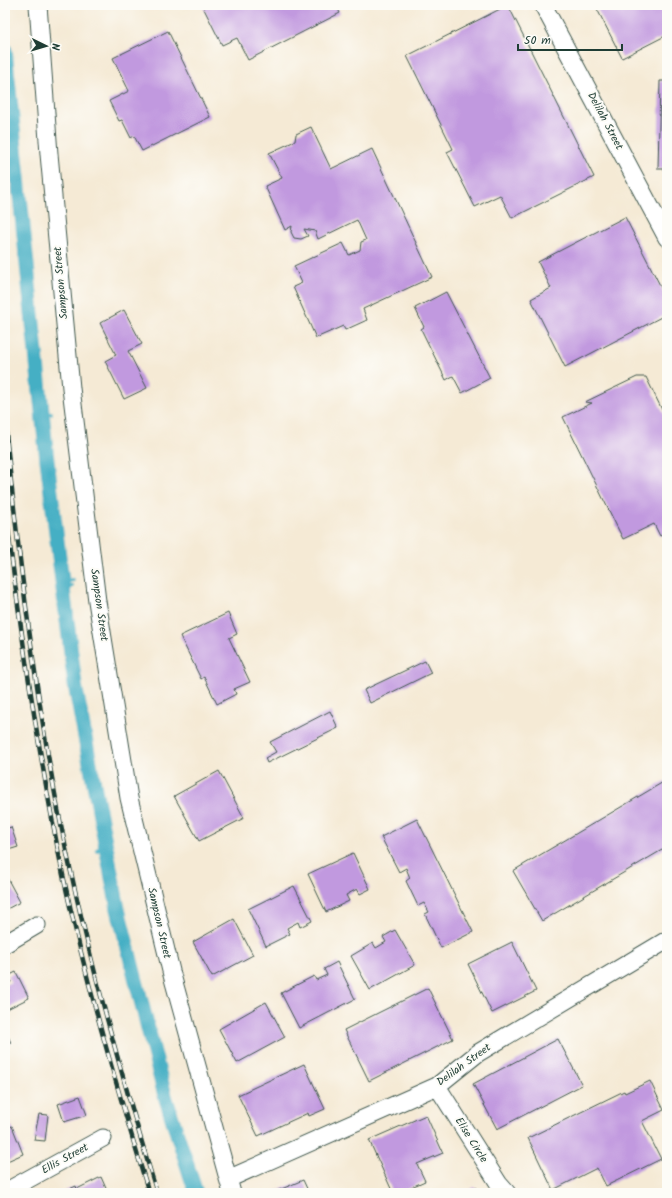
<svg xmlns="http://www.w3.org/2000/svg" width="672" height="1198" font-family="Kalam,sans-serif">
<rect width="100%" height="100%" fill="#fdfcf7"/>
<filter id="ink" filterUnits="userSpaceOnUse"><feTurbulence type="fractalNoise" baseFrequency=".025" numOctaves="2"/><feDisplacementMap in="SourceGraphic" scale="8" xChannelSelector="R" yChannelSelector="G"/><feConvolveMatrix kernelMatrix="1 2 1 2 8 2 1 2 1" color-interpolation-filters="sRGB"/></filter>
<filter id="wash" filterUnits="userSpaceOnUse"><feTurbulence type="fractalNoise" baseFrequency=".012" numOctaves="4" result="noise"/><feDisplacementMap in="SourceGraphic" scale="16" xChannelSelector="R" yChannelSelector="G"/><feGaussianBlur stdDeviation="0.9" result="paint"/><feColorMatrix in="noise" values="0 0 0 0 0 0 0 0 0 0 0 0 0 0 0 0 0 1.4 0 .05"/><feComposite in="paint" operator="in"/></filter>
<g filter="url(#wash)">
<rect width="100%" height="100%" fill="#f5ead5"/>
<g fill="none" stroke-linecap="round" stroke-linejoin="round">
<path stroke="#45afc4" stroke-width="4" d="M42 413H51
M62 582 73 580
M63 588 72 586
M97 850 106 844"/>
<path stroke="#45afc4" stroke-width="15" d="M5 50 47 460 75 685 118 909 165 1096 196 1193"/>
</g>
<g id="blocks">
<path fill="#c199df" d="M202 5H336L340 13 248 60 237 38 222 45Z
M508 5 594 177 512 218 500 195 475 207 447 152 453 149 407 56Z
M595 5H667V35L622 58Z
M168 31 210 117 142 151 134 136 131 138 122 120 119 121 109 101 129 91 113 58Z
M660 81H667V169H658Z
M311 127 331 169 372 149 432 277 363 309 367 320 345 330 343 326 316 338 293 287 302 283 294 266 343 243 349 255 360 250 361 242 366 240 357 220 318 239 315 231 304 229 308 236 301 239 294 238 291 232 292 226 285 230 265 186 282 178 269 153 295 141 296 134Z
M625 217 667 299V314L565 367 531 299 551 288 538 262Z
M446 292 490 378 462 393 453 376 446 380 421 329 424 327 415 308Z
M124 310 142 344 128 351 147 388 124 399 105 361 116 355 100 323Z
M637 377H646L667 420V533L660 536 654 524 623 539 563 417 592 403 585 402Z
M228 613 237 634 229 638 250 682 234 689 236 694 217 704 204 677 201 679 180 636Z
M425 661 431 673 370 703 364 690Z
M330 711 338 728 267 763 265 758 276 752 270 742Z
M219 771 244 818 199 841 174 796Z
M665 781 667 785V847L542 921 513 871Z
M417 819 473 932 441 948 425 914 429 912 424 903 418 906 406 881 410 878 406 868 399 872 381 837Z
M11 827 18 847 5 851V829Z
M353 853 370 889 360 894 357 889 346 895 349 901 326 912 308 874Z
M5 874 20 902 5 910Z
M294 886 312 921 300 927 298 922 287 928 290 934 266 946 248 909Z
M234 919 253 955 212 977 193 942Z
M395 930 415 965 370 990 351 956 373 943 376 948 386 942 383 937Z
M512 942 536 991 492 1013 468 964Z
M337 962 355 999 299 1028 281 993 314 976 316 980 327 975 324 969Z
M16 972 29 998 5 1010V985L11 982 8 976Z
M428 988 453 1039 369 1081 344 1030Z
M266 1002 285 1037 237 1063 219 1029Z
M5 1029 11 1043 5 1046Z
M558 1039 582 1085 497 1129 473 1084Z
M304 1064 325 1109 309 1116 308 1113 258 1136 238 1095Z
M650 1081 664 1110 642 1121 661 1159 606 1186 597 1168 553 1190 528 1138 624 1091 625 1093Z
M80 1096 87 1115 64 1122 58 1104Z
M39 1114 48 1115 45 1141 34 1140Z
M426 1115 443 1153 417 1164 425 1181 398 1193H393L369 1140Z
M12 1126 23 1154 5 1162V1129Z
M101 1177 108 1193 63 1192 76 1186 77 1189Z
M303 1180 309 1193H272Z
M475 1187 478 1193H463Z"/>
</g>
</g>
<g filter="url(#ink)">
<use href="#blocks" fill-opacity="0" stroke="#3f574c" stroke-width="1"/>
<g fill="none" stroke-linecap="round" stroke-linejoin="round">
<defs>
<path id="minor" d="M38 5 49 154 71 388 97 601 129 798 172 975 232 1193
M543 5 667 238
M5 944 37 925
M437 1086 499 1184 507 1193
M228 1179 437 1086 478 1053 667 940
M5 1192 103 1138"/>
</defs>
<use href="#minor" stroke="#3f574c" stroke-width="19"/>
<use href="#minor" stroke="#fff" stroke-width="17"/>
<defs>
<path id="rail" d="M5 424C16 533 29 641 47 749 72 899 113 1047 157 1193
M5 505C20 629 38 752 63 875 86 982 117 1088 149 1193"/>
</defs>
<use href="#rail" stroke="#1f3d34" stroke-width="4.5"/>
<use href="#rail" stroke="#fdfcf7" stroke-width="3" stroke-dasharray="9" stroke-linecap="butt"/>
</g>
</g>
<g text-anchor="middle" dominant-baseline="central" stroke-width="4" stroke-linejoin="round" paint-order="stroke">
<g font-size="11" fill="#1f3d34" stroke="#fdfcf7">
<text transform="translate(605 121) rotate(62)">Delilah Street</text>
<text transform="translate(61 283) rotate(-95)">Sampson Street</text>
<text transform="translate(99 605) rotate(82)">Sampson Street</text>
<text transform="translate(159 923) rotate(77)">Sampson Street</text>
<text transform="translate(464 1065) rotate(-36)">Delilah Street</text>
<text transform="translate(471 1140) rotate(58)">Elise Circle</text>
<text transform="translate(65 1159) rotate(-29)">Ellis Street</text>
</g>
</g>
<rect width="672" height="1198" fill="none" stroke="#fdfcf7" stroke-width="20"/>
<g transform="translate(46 46) rotate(95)" stroke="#fdfcf7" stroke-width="3" paint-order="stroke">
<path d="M0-3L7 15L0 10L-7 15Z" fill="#1f3d34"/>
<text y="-6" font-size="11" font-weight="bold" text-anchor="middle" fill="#1f3d34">N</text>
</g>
<path d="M518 44v6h104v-6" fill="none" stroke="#1f3d34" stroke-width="2"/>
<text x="524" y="44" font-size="12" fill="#1f3d34" stroke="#fdfcf7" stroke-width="3" paint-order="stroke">50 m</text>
</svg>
